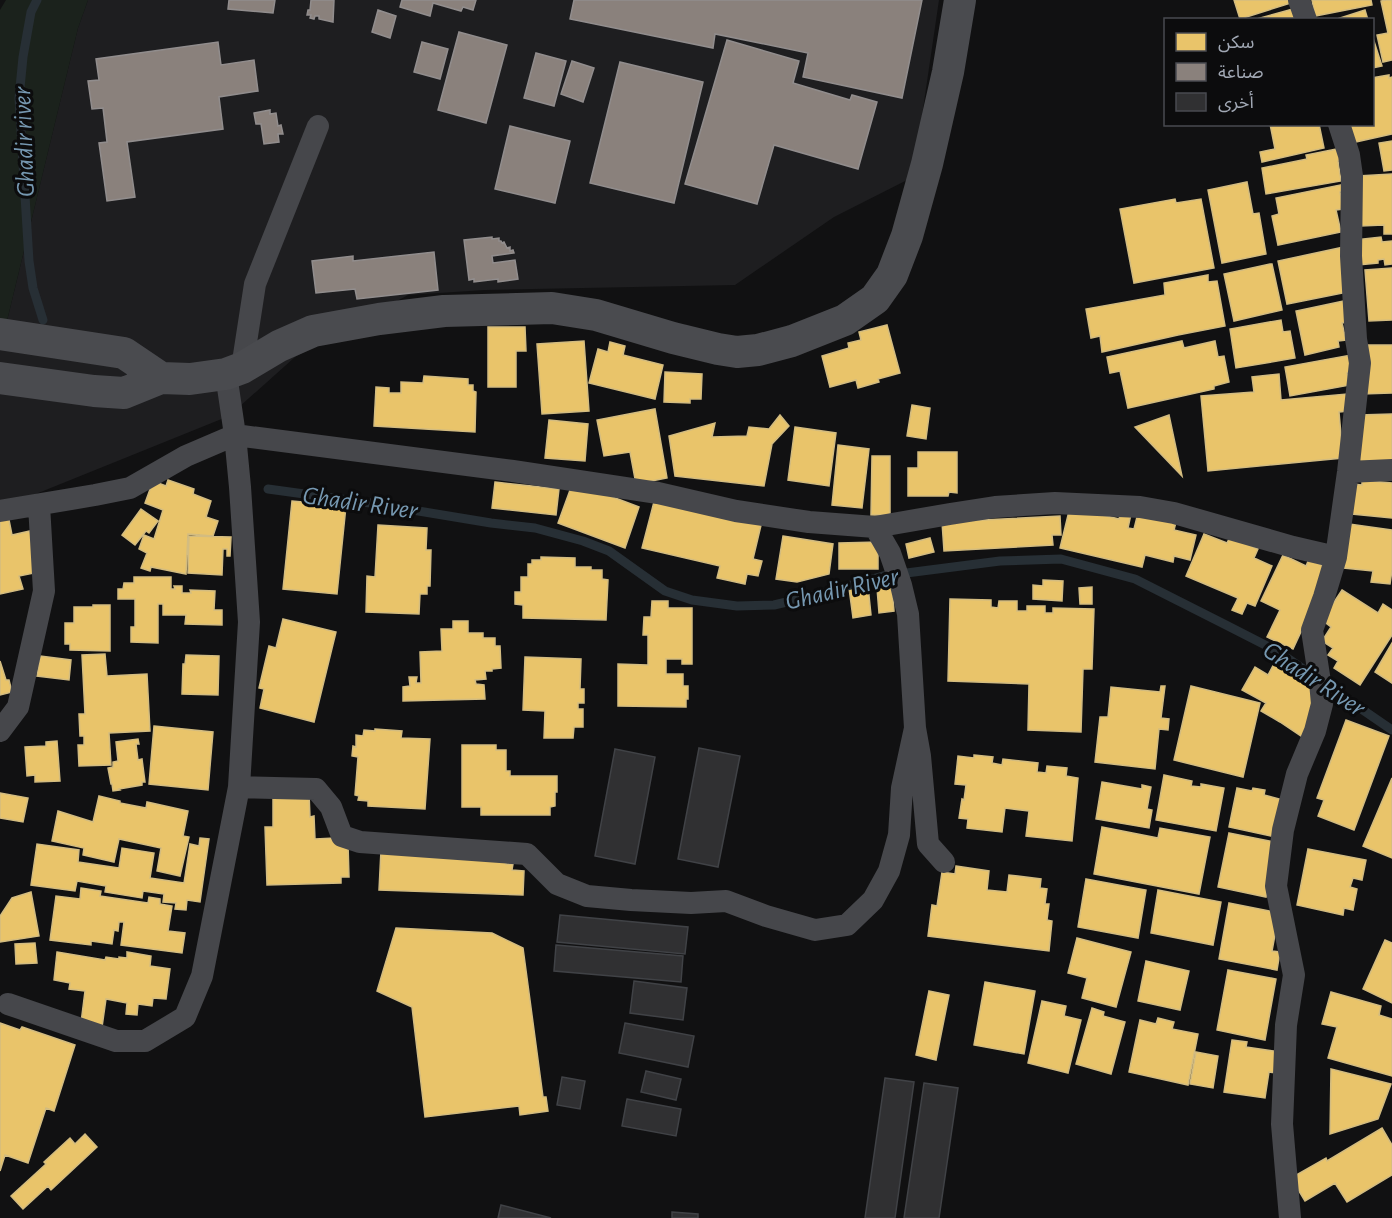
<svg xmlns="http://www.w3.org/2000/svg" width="1392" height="1218" font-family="'Alegreya Sans','Noto Sans Arabic',sans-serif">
<rect width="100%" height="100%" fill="#111112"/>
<path fill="#1e1e20" d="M88 0H939L913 177 834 217 735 285 485 290 408 295 295 357 229 416 11 504 0 506V329H5L78 28Z"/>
<path fill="#1b221c" d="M6 0H88L78 28 5 329H0V10Z"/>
<path fill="#e9c46a" stroke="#d3bc80" stroke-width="1.5" d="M1234 0H1294V2L1240 19Z
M1312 0H1371L1372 5 1315 16Z
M1386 0H1392V60L1383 62 1377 35 1388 33 1381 1Z
M1293 9 1296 20H1253Z
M1365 10 1368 20H1334Z
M1372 35 1382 66 1372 68Z
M1389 75V78L1392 77V134L1351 143 1347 124H1372V78Z
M1270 124H1319L1324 148 1262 162 1260 152 1275 149Z
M1392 141V170L1384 171 1379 143Z
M1342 148 1344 160 1338 161 1341 181 1266 194 1262 168 1307 159 1306 155Z
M1392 174V234H1384V225L1361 226 1358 176Z
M1247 182 1253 214 1259 213 1266 254 1222 263 1208 190Z
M1345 184 1347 190 1340 192 1343 209 1336 210 1341 232 1278 245 1272 216 1279 214 1276 198Z
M1175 199 1176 203 1201 199 1214 268 1134 283 1120 209Z
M1381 237 1382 242 1392 241V264L1385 265 1384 259 1378 260V263L1358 265 1355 240Z
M1344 247 1353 291 1287 304 1278 261Z
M1270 264H1272L1282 310 1234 321 1224 274Z
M1392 268V320L1369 321 1365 270Z
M1208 275V282L1217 281 1225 326 1178 335 1102 352 1100 336 1091 338 1086 309 1165 295 1164 283Z
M1344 301 1348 322 1342 323 1346 340 1338 341 1339 347 1305 355 1296 311Z
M1281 320 1283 332 1290 331 1295 358 1236 368 1230 329Z
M887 325 900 373 878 379 879 382 858 388 856 380 830 387 822 356 849 348 848 343 861 340 859 332Z
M488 327H525L526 351H516V387H488Z
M584 341 589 411 542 414 537 344Z
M1182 341 1184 348 1215 341 1218 357 1224 356 1229 382 1214 386V389L1128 408 1120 371 1110 373 1107 357Z
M610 342 625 346 623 355 663 365 655 399 589 383 598 349 608 352Z
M1360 345H1392V393L1362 394Z
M1351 355 1355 371 1347 373 1350 385 1290 396 1285 367Z
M665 372 702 374 701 399H690V403L664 402Z
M1279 374 1281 400 1347 394 1349 411 1339 412 1343 458 1208 471 1201 396 1254 392 1252 377Z
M424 376 468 379V385H473V391L476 392 475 432 374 426 376 387 389 388V393H401V382L423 383Z
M912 405 930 408 926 439 907 436Z
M655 409 667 478 636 484 630 452 604 456 597 420Z
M1392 414V465H1359V415Z
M780 415 789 426 772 444 764 486 675 476 669 436 715 423 712 437 747 436 749 427 769 429Z
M1169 415 1182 476 1135 427Z
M549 420 588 424 585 461 545 458Z
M795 427 836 433 829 486 788 480Z
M838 445 869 449 862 508 832 505Z
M918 452H957V493L949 492 948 496H908V468H918Z
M872 456H890V515H871Z
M168 480 194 489 193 494 211 501 206 517 218 521 213 536 188 534 186 574 151 567 150 571 141 568 147 553 139 549 144 535 154 539 163 510 145 503 153 481 166 486Z
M1362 480 1392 483V518L1352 514 1354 484 1362 485Z
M495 482 559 489 556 515 492 508Z
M573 482 639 507 625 548 558 523Z
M655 498 762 521 753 559 762 561 758 576 747 574 745 584 717 578 720 566 642 548Z
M292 501 346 506 337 594 283 589Z
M1070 507 1119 519 1121 512 1131 514 1128 528 1134 529 1138 513 1176 522 1174 530 1196 535 1190 560 1174 556 1173 562 1145 555 1142 567 1060 548Z
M141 509 158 521 149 533 146 531 135 545 122 535Z
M8 515 12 535 30 531 39 572 19 576 23 589 0 594V517Z
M1060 516 1061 535H1052L1053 545 944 551 942 522Z
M1349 524 1392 530V570L1390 584 1371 582 1373 571 1344 568Z
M378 525 427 528 426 550H431L430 586H427V594H420L419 614 366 612 367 576 375 577Z
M1204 534 1227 543 1230 537 1258 549 1254 558 1272 566 1255 606 1247 603 1242 614 1232 610 1238 598 1186 576Z
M189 536 231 537 230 556H227V549H223L222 575 188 573Z
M783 536 833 544 829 574 797 582 776 579Z
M930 538 934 552 909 558 906 544Z
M878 542V569H839V543Z
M1283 555 1306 566 1309 559 1330 569 1293 649 1267 637 1280 610 1261 601Z
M541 557 575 558V567H591V570H602V579L608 580 606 620 523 618V605L515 604V592H521V577H528V564H532V560H541Z
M134 577H171V589H175L174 586H182V593H191L190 590 215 591 214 610H222V625L185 624 186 615H163V604H158V643L131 642V627H135V599H118V589H123L124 583H134Z
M1043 580 1063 581 1062 601 1033 599V585L1043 586Z
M868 586 871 615 853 618 849 588Z
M892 586 894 611 879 613 877 588Z
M1092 587V604H1080L1079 588Z
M1342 590 1378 613 1383 604 1392 610V635L1360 685 1334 668 1338 661 1328 655 1333 648 1322 641 1331 627 1322 620Z
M950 599 991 600V607L998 608 999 601H1017V611H1027V606H1045V613H1053V608L1094 609 1092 669H1083L1081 732 1028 730 1029 684 948 681Z
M652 601H668V608H692V664H682V659H666V674H683V686H688V699H686V707L618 706V664L648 665V635H643L644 617H651Z
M93 605H110V651L70 650V644H65V623H74V607H93Z
M283 619 336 632 314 722 260 708 264 689 259 688 269 646 276 648Z
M453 621H468V633H483V638H495V646H500L501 668 492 669V671H485L486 679 475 680 476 684 484 685 485 699 403 701V687L410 686 409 677H417L416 683H421L420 652 442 651 441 629H453Z
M1392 643V683L1375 672Z
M105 654 107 676 147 674 150 731 109 733 111 765 79 766 78 745H84V736H80L79 714H85L82 655Z
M186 655 219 656 218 695 182 694 183 664H185Z
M40 656 71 660 69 680 37 676Z
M525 657 581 659 580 689H584V703H578V709H583V727H574L573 738H544L545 711 523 710Z
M1276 660 1318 694 1304 738 1280 722 1261 711 1266 703 1242 690 1255 667 1268 675Z
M0 661 6 680H9L12 692 0 695Z
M1161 686H1165L1161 718 1169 719 1168 730 1159 729 1155 769 1095 762 1100 717H1108L1111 687 1160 692Z
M1191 686 1260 703 1243 777 1174 760Z
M1346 720 1389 736 1354 830 1318 816 1324 800 1317 798Z
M154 726 213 732 208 790 149 784Z
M375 729 402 731 401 738 430 739 425 809 368 806V801L358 800 359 796 355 795 358 757 352 756 353 746 356 747V735L363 736 364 730 375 731Z
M138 739 139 744H136L138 760 142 759 145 782H142V785L119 789 120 790 113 791 112 784H111L108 768 113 767V762L118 761 116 742Z
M57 741 60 781 35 782V775L27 776 25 747 46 746V742Z
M462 745H496V750H506V771H510V776H557V792H555V806L550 807V815H481V807H462Z
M974 755 993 757 992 763 1002 765 1003 759 1038 763 1037 772 1046 773 1047 766 1067 768 1066 776 1078 778 1072 841 1026 836 1029 811 1005 808 1002 832 967 828 968 819 959 818 962 799 964 800 966 785 955 784 958 756 974 758Z
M1164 775 1192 781 1191 786 1201 787V784L1224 788 1216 831 1156 820Z
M1392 778V858L1363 846Z
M1102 782 1142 789V785L1151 787 1147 809 1152 810 1149 828 1096 819Z
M1237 788 1252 791 1253 788 1265 790 1264 795 1283 800 1276 837 1229 827Z
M0 793 28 798 23 822 0 818Z
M309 793 310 817 314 816 315 839 335 838 348 844 349 877H341V883L267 885 265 827H273V798Z
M99 796 120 801V803L146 808 147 802 188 811 183 836 189 837 180 876 157 871 161 848 119 839 114 862 83 855 84 848 52 841 58 811 93 822Z
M1102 827 1158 838 1160 828 1210 837 1199 894 1094 874Z
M1229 833 1274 842 1273 858 1266 897 1218 887Z
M200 838 209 839 200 902 187 900 186 910 175 909 176 903 163 902 164 894 143 891 142 898 105 892 106 886 77 881 75 891 31 885 37 844 79 850 78 862 119 868 122 848 154 853 150 878 184 883 190 844 199 846Z
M1308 849 1366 860 1362 880 1353 878 1350 887 1357 889 1353 910 1344 908 1343 915 1297 905Z
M381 850 506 859V864H513L512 870 524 871 523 895 379 890Z
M956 866 989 871 987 890 1007 892 1009 875 1041 879 1040 888 1047 889 1045 904H1049L1047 920 1052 921 1049 951 928 936 932 905 937 906 942 872 955 874Z
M1086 879 1146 890 1138 938 1078 927Z
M81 888 101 891 100 896 148 903 149 897 160 899V904L172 906 168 931 185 933 182 953 121 945 124 922H119L118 931 114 930 112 944 91 941V945L50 940 56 896 80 899Z
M1158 890 1221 902 1213 945 1151 933Z
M31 892 39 936 0 942V916L12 898Z
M1229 903 1279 913 1272 951 1280 952 1277 970 1219 959Z
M396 928 492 933 523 948 543 1097H546L548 1111 520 1115 519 1106 425 1117 412 1007 377 991Z
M1077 938 1131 952 1116 1007 1082 998 1087 978 1068 973Z
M1385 940 1392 943V1003L1363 989Z
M35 943 37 963 16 964 15 944Z
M57 952 105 960 106 957 119 959V957L127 958V952L151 956 150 966 170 969 166 999 153 998 152 1006 138 1004 137 1015 126 1014 127 1003 106 999 102 1027 81 1023 85 991 69 989 70 983 54 980Z
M1146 961 1189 971 1180 1010 1138 1001Z
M1228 970 1276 979 1265 1040 1217 1030Z
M985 982 1035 991 1024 1054 974 1045Z
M929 991 949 995 936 1060 916 1055Z
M1331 992 1381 1006 1379 1015 1392 1019V1076L1328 1058 1337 1027 1322 1024Z
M1042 1001 1066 1006 1064 1016 1081 1020 1068 1073 1028 1063Z
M1092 1008 1104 1012 1103 1016 1125 1022 1111 1074 1076 1064Z
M1158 1018 1174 1022 1172 1029 1198 1034 1188 1085 1129 1072 1140 1020 1156 1024Z
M0 1023 20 1030 22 1027 75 1045 54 1111 46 1108 28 1163 5 1155 0 1171Z
M1232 1040 1247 1042 1246 1047 1280 1052 1277 1073 1269 1072 1265 1098 1224 1092Z
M1196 1052 1218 1056 1213 1088 1190 1084Z
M1331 1069 1391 1084 1378 1119 1330 1134Z
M1382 1128 1392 1145V1175L1347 1202 1335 1183 1305 1201 1291 1178 1326 1158 1327 1161Z
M85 1134 97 1147 51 1190 48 1186 23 1209 11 1196 46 1164 44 1162 70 1138 75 1144Z"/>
<path fill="#8a817c" stroke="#918d8d" stroke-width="1.5" d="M229 0H275L273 13 228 9Z
M311 0H334L333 22 319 19V16H315L314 19 310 18 311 15H307L308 10H310Z
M402 0H476L473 10 463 7 461 11 433 3 430 16 400 7Z
M574 0H922L902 98 803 77 808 53 715 34 713 48 570 19Z
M378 10 396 16 390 38 372 32Z
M459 32 507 45 486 123 438 110Z
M727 40 799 61 793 83 850 100 852 95 877 102 858 169 774 145 757 204 685 184Z
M218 42 221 65 254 60 258 91 219 97 223 129 127 142 135 197 107 201 99 143 107 142 103 108 92 109 88 81 99 80 96 59Z
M422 42 448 49 440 79 414 72Z
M536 53 566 61 554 106 524 98Z
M572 61 594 68 583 102 561 94Z
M620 62 703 82 674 203 590 183Z
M270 110V114L276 113 278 126 281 125 283 134H278L279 142 264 144 261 124H256L254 113Z
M510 126 570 141 555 203 495 189Z
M492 237V239L499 238V241H501L502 243 504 242 507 248 510 247V251L513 250 514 253 492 256 493 263 515 260 518 279 498 282V279L474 282V279L469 280 464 240Z
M434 252 438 290 357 299 355 289 316 293 312 261 353 256V261Z"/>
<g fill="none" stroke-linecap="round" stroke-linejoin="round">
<path stroke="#272f35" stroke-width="9" d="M37 0 31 12 23 57 19 98 29 261 33 288 43 320
M268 489 370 503 491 523 535 528 583 541 609 551 665 591 692 600 737 606 774 605 812 596 883 576 1000 561 1061 559 1135 579 1226 625 1277 651 1392 730"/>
</g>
<path fill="#303032" stroke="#404246" stroke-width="1.5" d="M699 748 740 756 718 867 678 859Z
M615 749 655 757 635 864 595 856Z
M560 915 688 927 685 954 557 942Z
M556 945 683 956 681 982 554 971Z
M634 981 687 988 683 1020 630 1013Z
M625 1023 694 1036 688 1067 619 1053Z
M646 1071 681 1079 676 1100 641 1092Z
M562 1077 585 1081 580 1109 557 1105Z
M885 1078 914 1082 895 1218H865Z
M924 1083 958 1088 939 1218H904Z
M627 1099 681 1109 676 1136 622 1126Z
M501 1205 551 1218H498Z
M672 1212 698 1214V1218H672Z"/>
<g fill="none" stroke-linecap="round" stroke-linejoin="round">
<path stroke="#46474b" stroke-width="22" d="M1299 0 1306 20
M242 368 255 284 318 126
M1348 472 1392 470
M0 511 95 495 130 488 186 456 235 435 513 471 658 493 736 511 809 522 875 527 950 514 995 507 1055 503 1140 507 1174 513 1293 547 1336 557
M875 527 890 553 901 585 908 614 915 728 920 756 928 844 944 862
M0 731 18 707 44 591 39 505
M239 787 316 789 331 807 342 836 360 842 527 854 557 884 587 896 631 900 691 903 726 901 766 916 815 930 847 925 873 900 889 871 899 835 902 788 915 728
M8 1004 116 1041H145L185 1017 202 976 239 787 249 622 240 487 235 435 226 374
M1290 1218 1282 1124 1286 1025 1294 975 1276 886 1283 830 1297 774 1315 731 1322 704 1320 682 1312 630 1324 597 1336 557 1348 472 1360 363 1356 339 1351 256 1352 176 1349 155 1339 124"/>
<path stroke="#4a4b4f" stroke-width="32" d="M0 334 124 353 161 378
M0 378 94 391 124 393 161 378 190 379 226 374 242 368 279 346 313 331 379 319 444 311 552 308 596 315 673 338 718 349 737 352 758 350 792 341 845 320 875 299 892 275 907 236 927 164 948 72 960 0"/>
</g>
<g text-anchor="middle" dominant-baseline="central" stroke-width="6" stroke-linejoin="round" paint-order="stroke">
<g font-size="26" font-style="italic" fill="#7698b1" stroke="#0c0c0d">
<text transform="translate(24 142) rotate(-92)">Ghadir river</text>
<text transform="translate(360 503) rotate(8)">Ghadir River</text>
<text transform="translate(842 589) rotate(-13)">Ghadir River</text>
<text transform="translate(1314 679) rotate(33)">Ghadir River</text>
</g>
</g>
<rect x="1164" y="18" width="210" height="108" fill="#0c0c0d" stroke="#484a50" stroke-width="1.5"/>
<rect x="1176" y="33" width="30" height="18" fill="#e9c46a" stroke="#484a50" stroke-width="1.5"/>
<text x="1218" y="48" font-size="18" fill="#a1a8b4">سكن</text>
<rect x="1176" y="63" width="30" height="18" fill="#8a817c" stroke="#484a50" stroke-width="1.5"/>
<text x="1218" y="78" font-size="18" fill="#a1a8b4">صناعة</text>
<rect x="1176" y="93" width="30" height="18" fill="#303032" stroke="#484a50" stroke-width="1.5"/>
<text x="1218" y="108" font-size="18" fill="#a1a8b4">أخرى</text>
</svg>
